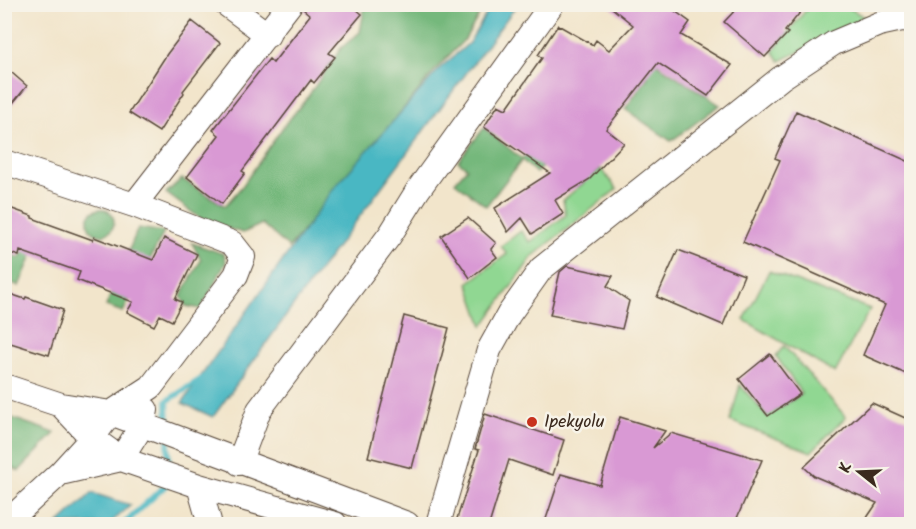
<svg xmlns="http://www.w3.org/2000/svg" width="916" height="529" font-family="Kalam,sans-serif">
<rect width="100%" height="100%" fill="#f7f3e8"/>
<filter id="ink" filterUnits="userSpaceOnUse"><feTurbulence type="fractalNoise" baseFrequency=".0167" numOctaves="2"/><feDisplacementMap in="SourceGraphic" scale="12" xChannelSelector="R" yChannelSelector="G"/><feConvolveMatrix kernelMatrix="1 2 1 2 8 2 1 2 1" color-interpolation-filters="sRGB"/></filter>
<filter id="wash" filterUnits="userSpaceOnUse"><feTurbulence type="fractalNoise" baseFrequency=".008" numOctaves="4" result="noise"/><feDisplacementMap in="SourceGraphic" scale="24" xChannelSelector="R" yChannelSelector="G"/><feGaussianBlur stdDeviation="1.35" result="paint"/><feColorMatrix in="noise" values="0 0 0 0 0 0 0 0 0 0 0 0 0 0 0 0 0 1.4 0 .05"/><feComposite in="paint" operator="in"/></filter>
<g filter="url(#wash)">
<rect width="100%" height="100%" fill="#f2e5cb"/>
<path fill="#90d792" stroke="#668058" stroke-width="1.5" d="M810 5H845L867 19 780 61 773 51Z
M601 169 617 189 533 256 483 326 468 283 507 254 501 246 521 231 530 242 566 215 563 200Z
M769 271 870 309 835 373 744 320Z
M784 346 846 417 811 452 730 421 740 385 767 416 802 394 776 356Z"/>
<path fill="#74b87c" stroke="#58714d" stroke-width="1.5" d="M365 5H485L465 39 436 69 289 248 262 224 243 233 204 221 166 193 182 179 225 206 243 185 283 127 307 98 341 48 360 32Z
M654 62 720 105 671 141 625 109 648 77 641 66Z
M484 128 522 159 547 133 562 146 536 173 522 160 486 206 455 182 467 168 458 161Z
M88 222a13 13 0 1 1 26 0a13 13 0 1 1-26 0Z
M138 228 164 232 123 312 106 306Z
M192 243 224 254 226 262 201 309 186 306 181 296 201 260Z
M24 251 33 253 19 286 5 280 4 253 19 258Z
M4 415 55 433 19 471 5 464Z"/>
<path fill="#49b7c3" stroke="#427070" stroke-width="1.5" d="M492 4 517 5 296 302 213 417 182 403 334 188 440 68 469 43Z
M92 493 131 505 109 524H58Z"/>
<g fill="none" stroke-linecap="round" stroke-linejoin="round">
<path stroke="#49b7c3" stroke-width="6" d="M168 429 167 401 203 378
M168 440 169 468
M124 524 169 482"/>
</g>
<g id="blocks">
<path fill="#d999d4" d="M304 4H350L362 14 329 53 335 57 314 83 311 80 242 171 245 173 222 204 187 177 219 135 213 130 269 59 273 63 310 15 303 9Z
M607 4H665L690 22 681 35 732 65 708 96 658 63 606 129 624 143 590 179 555 200 563 214 532 234 522 218 508 232 495 208 550 173 484 127 498 105 506 109 542 58 538 55 558 25 593 45 596 40 609 50 633 25Z
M741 4H807L785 31 788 33 765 57 724 22Z
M192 21 220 43 183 91 184 93 159 132 129 113 167 54Z
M4 66 27 86 4 114Z
M796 111 912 163V361L906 374 863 355 885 305 743 242 780 160 775 158Z
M4 206 32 216V218L93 240 94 237 153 260 164 238 197 254 175 299 182 302 172 321 160 315 154 326 127 312 133 302 77 280 80 272 20 251 19 256 4 251Z
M468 218 496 243 491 249 497 257 470 278 441 236Z
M678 250 744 275 723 325 657 297Z
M567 266 613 276 607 286 629 301 622 329 550 315 560 272Z
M4 292 25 299 26 297 63 310 49 355 4 341Z
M404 316 449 328 412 468 368 457Z
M770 354 800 394 768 416 739 379Z
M872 403 912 421V525H862L877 503 814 476 804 467Z
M485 414 564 440 553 475 509 460 489 525H455L479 450 475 449Z
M620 417 665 431 653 448 671 433 762 460 734 525H544L561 474 600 485Z"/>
</g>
</g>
<g filter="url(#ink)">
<use href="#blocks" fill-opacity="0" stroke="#564638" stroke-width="1.5"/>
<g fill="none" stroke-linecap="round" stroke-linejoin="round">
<defs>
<path id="street" d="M226 4 268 35
M4 162 134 205 232 243 243 257 236 275 151 387 111 413 92 438 60 473 5 524
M134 205 290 4
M4 386 61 405 111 413 407 524
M61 405 92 438 121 459 199 486 335 524
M239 463 259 410 390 235 418 190 552 4
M60 473 121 459 143 424 146 410
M199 486 209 521 208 524
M438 524 489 350 509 314 541 269 781 78 834 43 879 24 902 19 912 20"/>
</defs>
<use href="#street" stroke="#564638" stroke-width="26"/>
<use href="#street" stroke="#fff" stroke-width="24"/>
</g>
</g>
<circle fill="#c8321e" stroke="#f7f3e8" stroke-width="2" cx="532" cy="422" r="6"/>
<g text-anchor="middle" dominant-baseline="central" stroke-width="5" stroke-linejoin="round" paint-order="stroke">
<g font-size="18" fill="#3b2a1e" stroke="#f7f3e8" text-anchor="start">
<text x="544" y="422">Ipekyolu</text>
</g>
</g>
<rect width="916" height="529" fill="none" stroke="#f7f3e8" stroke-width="24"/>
<g transform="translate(859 472) rotate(288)" stroke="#f7f3e8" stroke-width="4.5" paint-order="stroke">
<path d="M0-4.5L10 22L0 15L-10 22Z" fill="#3b2a1e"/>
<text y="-9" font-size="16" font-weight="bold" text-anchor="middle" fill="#3b2a1e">K</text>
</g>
</svg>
